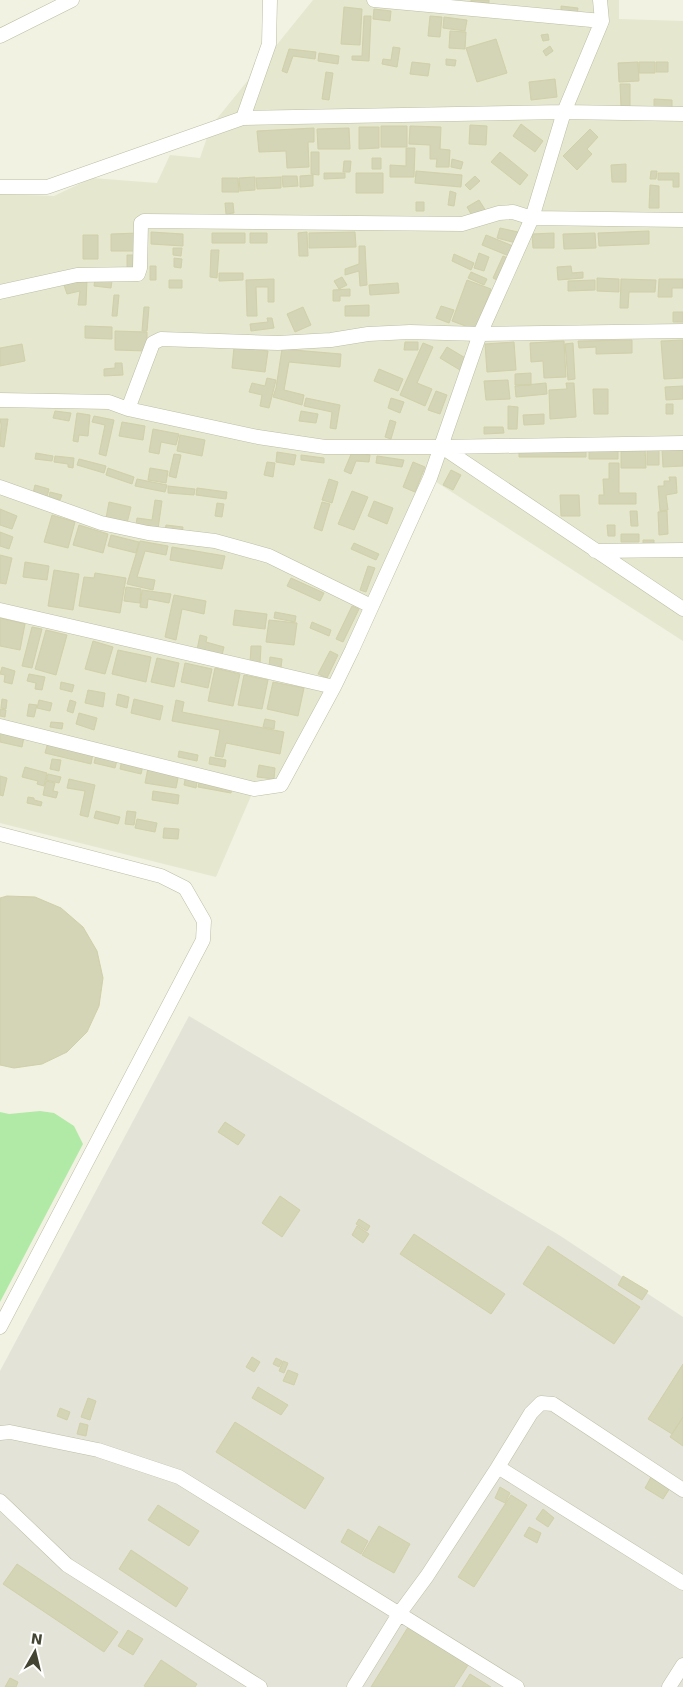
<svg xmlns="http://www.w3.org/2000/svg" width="683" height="1687" font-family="'DejaVu Sans',sans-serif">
<rect width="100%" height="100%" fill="#f1f2e2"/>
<path fill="#e5e7cf" d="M313 0H619V19L683 21V641L430 478 281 785 254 789 216 877 0 823V194L54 196 92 178 157 183 170 155 200 158 211 126Z"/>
<path fill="#e4e3d7" d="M189 1016 559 1235 683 1317V1687H0V1371Z"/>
<path fill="#b1eaa7" d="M40 1111 54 1113 74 1126 83 1144 0 1302V1112L9 1114Z"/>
<path fill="#d4d4b6" stroke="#d0d0a9" d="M471 0H489V3H471Z
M561 6 578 8 577 15 561 14Z
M344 7 362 9 360 45 341 44Z
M374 9 391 11 390 21 373 19Z
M364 16H371L369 61 352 60V56H362Z
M430 16 442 17 440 37 428 36Z
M444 17 467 20 465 31 443 28Z
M450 31 466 32 465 49 449 48Z
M548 34 549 40 543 41 541 35Z
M496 39 507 73 477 82 466 48Z
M550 46 553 51 546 56 543 51Z
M393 47 400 48 397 67 382 64 383 59 391 60Z
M289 49 316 52 315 59 293 56 287 73 282 71Z
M319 53 339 56 338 64 318 61Z
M446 59 456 60 455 66 446 65Z
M412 62 430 64 428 76 410 74Z
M638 62 639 81 619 82 618 63Z
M639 62H655V73H639Z
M656 62H668V72H656Z
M326 72 333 73 329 100 322 99Z
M555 79 557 97 531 100 529 82Z
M620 84H630V107H621Z
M654 99 672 100V108L654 107Z
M521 124 543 141 535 152 513 136Z
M470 125 487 126 486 145 469 144Z
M381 126H407V147H381Z
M410 126 441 127 440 149 450 150 449 167H436L437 159H430V145L409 144Z
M359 127H379V148L359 149Z
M314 128V142H308L309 167 287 168 286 151 259 152 257 131Z
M349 128 350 149H318L317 129Z
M590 129 598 137 587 149 592 154 577 170 563 156Z
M406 148H415L414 177H390V165L406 166Z
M311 152H319V175L311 174Z
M500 152 528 175 520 185 491 162Z
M372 158H381V169H372Z
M452 159 463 162 461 169 451 167Z
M344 161H351L350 172H343Z
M626 164V182H612L611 165Z
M416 171 462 175 461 187 415 183Z
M651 171H657L656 179H650Z
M324 173H345V178L324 179Z
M356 173H383V193H356Z
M658 173H679V187H673V180H658Z
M313 175V186L300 187V176Z
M282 176H297L298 186 283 187Z
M475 176 480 181 470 190 465 185Z
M255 177V190L240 191 239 178Z
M281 177V188L257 189 256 178Z
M222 178H238L239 192H222Z
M650 185 659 186V208H649Z
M450 191 456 193 454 206 448 205Z
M479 200 486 211 474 219 467 207Z
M416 202H424V211H416Z
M225 203H233L234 213 226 214Z
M500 228 518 232 516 243 497 238Z
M649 231V244L599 246 598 233Z
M151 232 183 234V246L151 244Z
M307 232 308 256H299L298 233Z
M355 232 356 247 309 248V233Z
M139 233V251H111V234Z
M212 233H245V243H212Z
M250 233H267V243H250Z
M554 233V248H533L532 234Z
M595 233 596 248 564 249 563 234Z
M83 235H98V259H83Z
M486 235 513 246 509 256 482 245Z
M359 246H365L367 285 360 286 359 271 345 275V269L359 264Z
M173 248H182L181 256 173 255Z
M211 250H219L217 278 210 277Z
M479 253 489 257 484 271 474 268Z
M454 254 474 263 471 270 452 261Z
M127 255H136L135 269H127Z
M503 256 510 259 499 281 493 278Z
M174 258 182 259 181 268 174 267Z
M150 266H156V280H150Z
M571 266 572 273 583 272V278L558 280 557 267Z
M471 272 487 279 484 285 468 278Z
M219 273H243V280L219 281Z
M342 277 347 285 339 289 334 281Z
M95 278 112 281 111 288 94 286Z
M597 278 619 279V292L597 291Z
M87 279 86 305H78L80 291 67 294 64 285Z
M274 279V302H268V287H256L257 316H247L246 280Z
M621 279 656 280 655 292H629L628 308H620Z
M659 279H683V288H672V297H658Z
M169 280H182V288H169Z
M467 280 491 289 476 330 452 321Z
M595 280V290L568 291V281Z
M398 283 399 293 370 295 369 285Z
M350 289V296H340V301H333V290Z
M114 295H119L117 316H112Z
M369 305V316H345V306Z
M441 306 454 310 449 323 436 318Z
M144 307H149L147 331H142Z
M303 307 311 325 295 332 287 314Z
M673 312H683V322H673Z
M267 318H272L274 328 251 331 250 324 268 322Z
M85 326 112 327V339L85 338Z
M115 331 147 332V351L115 350Z
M632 340V353L596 354V347L579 348 578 341Z
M683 340V378L664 379 661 341Z
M564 341 566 377 544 378 543 361 531 362 530 343Z
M405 342H418V350H404Z
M514 342 516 370 487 372 485 344Z
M423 343 433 347 417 383 432 389 425 406 400 395Z
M573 343 575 379 568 380 565 344Z
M22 344 25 361 0 366V348Z
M234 347 268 351 265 372 232 368Z
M447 347 467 359 460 370 440 358Z
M282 349 341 354 340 367 289 362 284 390 304 395 302 405 273 397 276 388Z
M115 363H122L123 375 104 376V369L115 368Z
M379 369 403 379 398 391 374 381Z
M531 373V385H515V374Z
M267 378 276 380 269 408 260 406 262 395 249 392 252 383 265 386Z
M508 380 510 399 486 400 484 381Z
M546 383 547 394 516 397 515 386Z
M566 383H574L576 417 550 419 549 390 567 389Z
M683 386V399L666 400 665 387Z
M593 389H608V414H594Z
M436 391 447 395 440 414 428 410Z
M306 398 340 405 336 429 330 428 332 412 304 406Z
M391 398 404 402 400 413 388 408Z
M666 404H673V414H666Z
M508 406 518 407 517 429H508Z
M55 411 71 413 69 421 53 418Z
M301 411 318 414 316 423 299 421Z
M77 413 90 415 88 436 79 435 78 442 73 441Z
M544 414V424L524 425 523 415Z
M94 416 114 420 106 456 99 454 105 425 92 422Z
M0 419H8L4 447 0 446 1 425Z
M390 420 396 422 391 439 385 437Z
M122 422 145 426 143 440 119 436Z
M484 427H503L504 433 484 434Z
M153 429 179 434 176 445 161 442 159 454 149 452Z
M180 435 205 440 202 456 177 451Z
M645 447 646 468H621V448Z
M683 447V466L663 467 662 449Z
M519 448 586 449V457H519Z
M618 448V459H589V449Z
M647 448H659V465H647Z
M277 452 296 455 294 465 276 462Z
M352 452 370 455 369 462 356 461 351 474 344 471Z
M36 453 53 456 52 461 35 459Z
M174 454 181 455 176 478 169 476Z
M301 455 324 458V463L301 460Z
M55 456 74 458 73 468 68 467V464L54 462Z
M377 456 404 460 402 467 376 463Z
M79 459 106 466 104 473 77 465Z
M267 462 275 463 273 477 264 475Z
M413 462 425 467 415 492 403 487Z
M609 463H619V493H636V504H599V495H604L603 479H609Z
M108 468 134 477 132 484 106 475Z
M150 468 168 471 166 483 148 480Z
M451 470 461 475 453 490 443 485Z
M669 477H676L677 493 666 495 668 510 660 511 658 486H664V481H670Z
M137 479 167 485 165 492 135 486Z
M329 479 338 482 332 503 322 500Z
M35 485 49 489 47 497 33 493Z
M168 486 195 489 194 495 168 493Z
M197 488 227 492 226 499 196 495Z
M352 491 368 497 354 530 338 524Z
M50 492 62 495 60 500 49 497Z
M560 495H579L580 516H561Z
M155 500 162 501 158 529 136 525 137 518 152 520Z
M374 501 393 508 387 524 368 516Z
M109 502 131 507 127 523 106 518Z
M322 502 330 504 322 531 314 528Z
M217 503 224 504 222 517 215 516Z
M0 509 17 516 12 529 0 525Z
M630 511H637L638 526H631Z
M667 511 668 534 659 535 658 512Z
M52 515 75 522 68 548 44 542Z
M79 525 108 534 103 553 73 545Z
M166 525 183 527 182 534 165 532Z
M607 525H615V536H608Z
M0 532 13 537 9 549 0 546Z
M621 534H639V542H621Z
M111 535 139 542 136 553 108 546Z
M643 540H654V545L643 546Z
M140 541 168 546 166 555 145 551 137 577 155 580 153 590 127 584Z
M354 543 379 554 376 560 351 549Z
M172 547 225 556 222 569 170 560Z
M0 555 12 558 6 584 0 583Z
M25 562 49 566 47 580 23 577Z
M368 566 375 568 366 592 360 590Z
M54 570 79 574 73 610 48 606Z
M95 573 126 578 120 613 79 606 84 577 94 578Z
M291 578 324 593 320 601 287 586Z
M126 587 141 589 140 603 124 601Z
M142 590 171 594 169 603 148 599 147 608 140 607Z
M174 595 206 601 204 614 182 609 176 640 165 637Z
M352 606 359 609 343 642 336 639Z
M235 610 267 614 265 629 233 625Z
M275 612 296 616 295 622 274 618Z
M0 618 25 624 20 650 0 646Z
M269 620 297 623 294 645 266 642Z
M312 622 331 630 329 636 310 628Z
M32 627 42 629 32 668 22 666Z
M46 630 67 635 56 675 35 669Z
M200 635 207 637 206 642 224 647 222 655 197 650Z
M93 641 113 647 105 674 85 669Z
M251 646H261L260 664H250Z
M118 650 151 657 146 682 112 674Z
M330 651 338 655 327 678 318 674Z
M270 657 282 659 281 668 269 666Z
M157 658 179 663 174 687 151 682Z
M185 663 212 669 208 688 181 682Z
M2 667 15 671 12 684 4 682 5 675 0 674Z
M215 668 240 674 233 706 208 701Z
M29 674 45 677 42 690 35 689 36 683 27 681Z
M244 675 268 680 262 709 238 705Z
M61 682 74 685 72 692 60 689Z
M273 682 304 688 298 716 267 709Z
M88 690 105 693 103 707 85 703Z
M118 694 129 697 127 708 116 705Z
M2 699 7 700 6 709 1 708Z
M134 699 163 706 160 720 131 713Z
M39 700 52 703 50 711 37 708Z
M70 700 76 702 73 713 67 711Z
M176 700 184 702 182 712 284 732 280 754 226 743 223 757 215 756 220 730 172 721Z
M29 704 37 705 34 717 27 716Z
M0 709 6 710 5 717 0 716Z
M79 713 97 718 94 730 76 724Z
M265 719 275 721 274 729 263 727Z
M51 722 63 723 62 729 50 727Z
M0 731 24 737 22 747 0 742Z
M48 742 93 754 91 764 45 753Z
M179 751 198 755 197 761 178 757Z
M96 755 117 760 115 768 94 763Z
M210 757 226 760 225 767 209 764Z
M52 759 61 760 59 771 50 769Z
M122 760 143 766 141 774 120 769Z
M259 765 275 768 274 779 257 777Z
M25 767 47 773 44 786 37 784 38 781 22 777Z
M148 768 179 773 176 788 145 783Z
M48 774 61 777 59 783 46 780Z
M186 775 198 777 196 788 184 785Z
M0 776 7 778 3 796 0 795Z
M200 778 233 784 231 793 198 787Z
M69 779 95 785 88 817 80 815 85 791 67 788Z
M46 781 55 783 53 791 58 792 56 798 43 795Z
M153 791 179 795 178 804 152 800Z
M28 797 34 798V800L42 802 41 806 27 803Z
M96 811 120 817 118 824 94 818Z
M127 811 136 812 134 825 125 824Z
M137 819 157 823 155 832 135 828Z
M164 828 179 829 178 839 163 838Z
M7 896 35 897 61 908 83 927 97 951 103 978 99 1006 87 1032 67 1052 42 1064 14 1068 0 1065V898Z
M225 1122 245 1135 238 1145 218 1132Z
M280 1196 300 1210 282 1237 262 1223Z
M359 1219 370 1226 367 1231 356 1224Z
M357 1226 369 1234 363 1243 352 1235Z
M414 1234 505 1294 491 1314 400 1254Z
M548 1246 640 1307 614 1344 523 1284Z
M623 1276 648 1291 642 1300 618 1285Z
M252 1357 260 1362 254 1372 246 1367Z
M276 1358 282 1361 279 1367 273 1364Z
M283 1361 288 1363 284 1373 279 1371Z
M683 1364V1417L672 1434 648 1419Z
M288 1370 298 1374 294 1385 283 1381Z
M258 1387 288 1405 281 1415 252 1398Z
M88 1398 96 1401 90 1420 81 1417Z
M60 1408 70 1412 67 1420 57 1416Z
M683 1417V1446L670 1437Z
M235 1422 324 1478 305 1509 216 1452Z
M80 1423 88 1425 86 1436 77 1434Z
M651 1477 670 1488 663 1499 645 1488Z
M500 1487 510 1493 505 1503 495 1498Z
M511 1495 527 1505 474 1587 458 1577Z
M158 1505 199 1531 189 1546 148 1520Z
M543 1509 554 1518 548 1527 536 1519Z
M379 1526 410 1544 394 1573 362 1555Z
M529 1527 541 1533 537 1543 524 1536Z
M348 1529 368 1541 361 1554 341 1542Z
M131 1550 188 1588 176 1607 119 1569Z
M17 1564 118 1632 104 1652 3 1584Z
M410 1624 470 1662 454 1687H371Z
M128 1630 143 1639 133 1655 118 1646Z
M161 1660 197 1684 195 1687H146L144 1686Z
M470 1674 491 1687H462Z
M10 1678 18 1682 16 1687H5Z"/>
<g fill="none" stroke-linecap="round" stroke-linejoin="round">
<defs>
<path id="minor" d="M374 0 602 21
M0 36 72 0
M243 118 269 44 270 0
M0 187H47L243 118 564 112 683 114
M0 292 77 275 138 274 140 268 141 223 144 221 462 224 499 213 513 212 532 218 683 220
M0 400 109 402 128 409 258 437 325 447H442L683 443
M128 409 153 343 161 339 278 343 331 340 368 334 410 332 480 334 683 331
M442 447 683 609
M0 487 101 523 148 533 215 541 269 556 371 606
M595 551 683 550
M0 610 334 687
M0 726 254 789 281 785 334 687 352 650 430 478 480 334 532 218 564 112 602 21 600 0
M0 834 161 876 185 888 204 921 203 940 0 1327
M0 1433 10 1432 98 1450 179 1477 517 1687
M498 1467 683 1583
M0 1501 67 1565 260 1687
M354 1687 399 1614 427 1576 498 1467 531 1413 541 1403 553 1404 683 1490
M669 1687 683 1665"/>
</defs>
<use href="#minor" stroke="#bdbea4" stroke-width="15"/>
<use href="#minor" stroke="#fff" stroke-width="14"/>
</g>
<g transform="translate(35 1652) rotate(8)" stroke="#ffffff" stroke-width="4" paint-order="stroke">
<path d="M0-4L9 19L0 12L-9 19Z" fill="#444432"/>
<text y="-8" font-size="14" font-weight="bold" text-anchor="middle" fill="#444432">N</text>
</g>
</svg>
